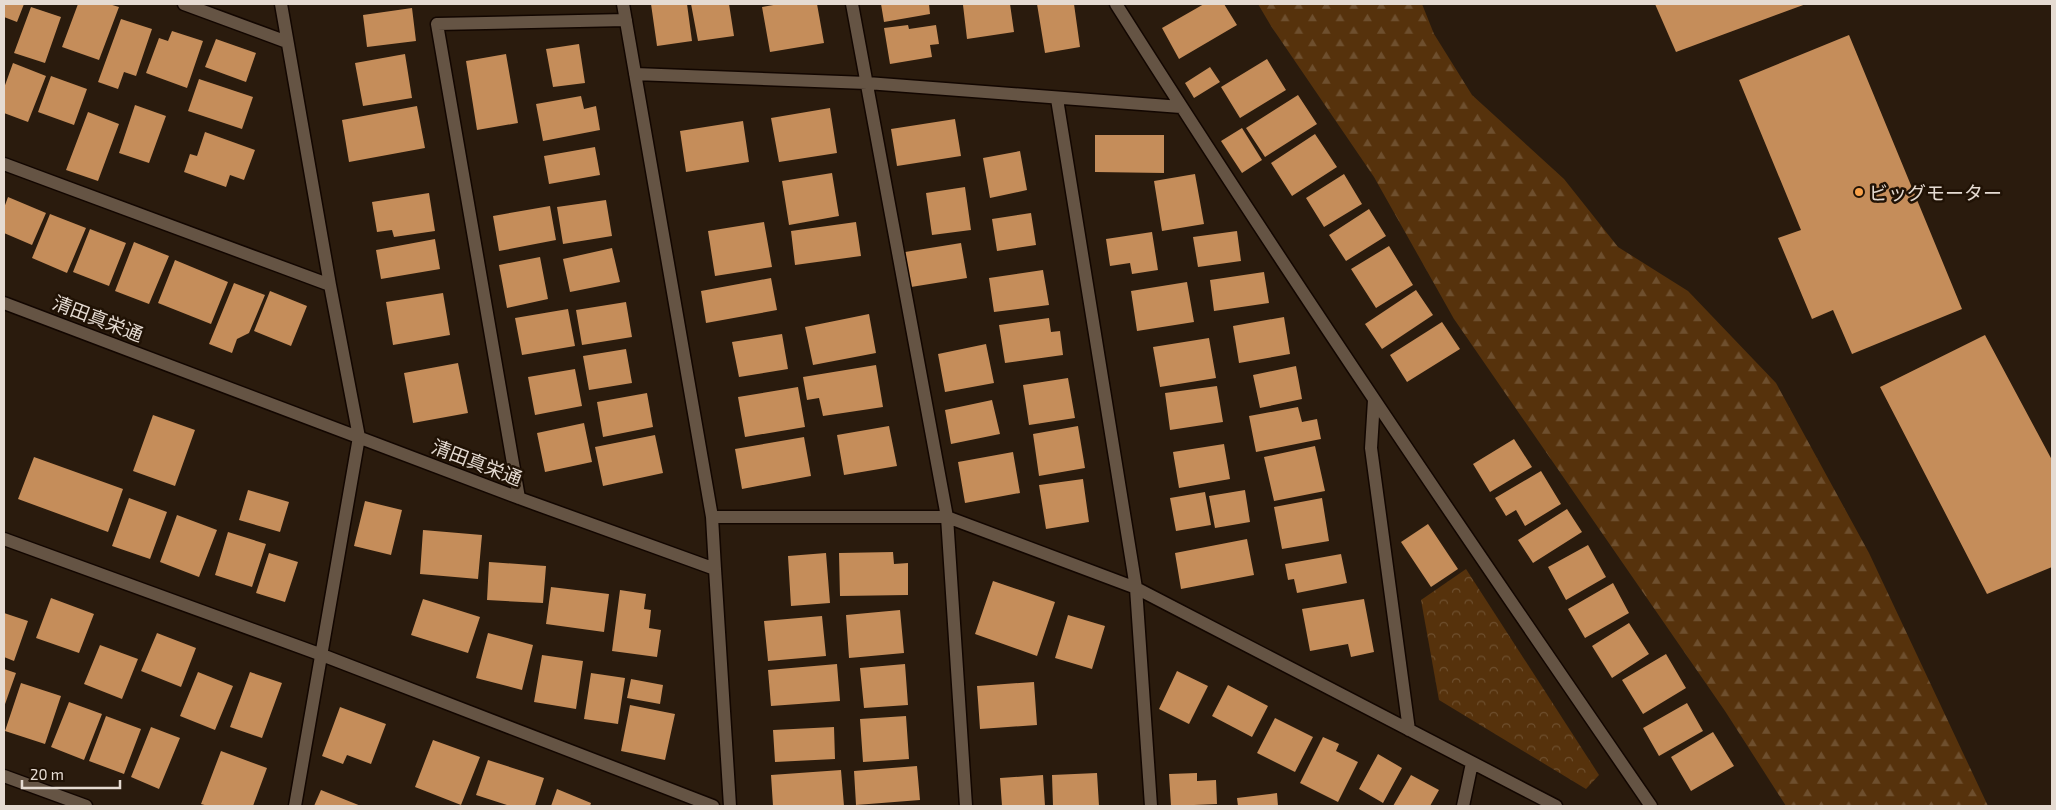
<svg xmlns="http://www.w3.org/2000/svg" width="2056" height="810" font-family="'Exo 2','Noto Sans JP',sans-serif">
<defs>
<pattern id="forest-firs" width="22" height="20" patternUnits="userSpaceOnUse" patternTransform="scale(1.25)"><rect width="22" height="20" fill="#56320c"/><path d="M5 1l3.5 6h-7zM16 11l3.5 6h-7z" fill="#6e4f2e"/></pattern>
<pattern id="park-crowns" width="20" height="18" patternUnits="userSpaceOnUse" patternTransform="scale(1.25)"><rect width="20" height="18" fill="#56320c"/><path d="M2 6a3 3 0 1 1 6 0M12 15a3 3 0 1 1 6 0" fill="none" stroke="#6e4f2e"/></pattern>
</defs>
<rect width="100%" height="100%" fill="#2a1b0d"/>
<path fill="url(#forest-firs)" d="M1258 4H1422L1434 34 1472 95 1564 179 1618 247 1688 291 1776 383 1869 553 1988 806H1786L1725 711 1454 319 1374 177 1271 26Z"/>
<path fill="url(#park-crowns)" d="M1466 569 1599 775 1586 789 1439 700 1421 600Z"/>
<path fill="#c58d5a" d="M4 4H24L17 22 4 17Z
M78 4H109L119 7 99 60 62 47Z
M651 4H687L692 41 657 46Z
M691 4H729L734 36 698 41Z
M779 4H817L824 43 770 52 762 7Z
M881 4H929L930 14 884 22Z
M972 4H1010L1014 32 967 39 963 5Z
M1037 4H1074L1080 47 1045 53Z
M1204 4H1224L1237 25 1179 59 1162 28Z
M1655 4H1806L1676 52Z
M31 7 61 17 45 63 14 53Z
M412 8 416 41 367 47 363 15Z
M121 19 152 29 136 76 124 72 118 89 98 82Z
M908 25 909 29 936 25 939 44 930 45 932 57 890 64 884 28Z
M172 31 203 41 187 88 146 73 159 38 168 41Z
M1849 35 1962 309 1852 354 1833 310 1812 319 1778 238 1801 230 1739 80Z
M216 39 256 53 246 82 205 67Z
M579 44 585 83 553 87 546 49Z
M405 54 412 98 363 106 355 63Z
M506 54 518 123 477 130 466 61Z
M1267 59 1286 90 1240 118 1221 87Z
M13 63 46 76 28 122 4 113V88Z
M1210 67 1220 82 1194 98 1185 83Z
M51 76 87 89 74 125 38 112Z
M199 79 253 97 242 129 188 111Z
M1298 95 1317 124 1265 157 1246 128Z
M581 96 584 109 596 106 600 130 543 141 536 104Z
M135 105 166 116 149 163 119 153Z
M417 106 425 148 349 162 342 120Z
M830 108 837 153 779 162 771 118Z
M88 112 119 124 98 181 66 170Z
M955 119 961 156 897 166 891 129Z
M743 121 749 162 686 172 680 131Z
M1242 128 1262 160 1242 173 1221 141Z
M205 132 255 150 244 180 230 175 226 187 184 172 190 154 197 156Z
M1315 134 1337 167 1292 196 1271 163Z
M1095 135H1164V173L1095 172Z
M595 147 600 175 549 184 544 156Z
M1020 151 1027 190 990 198 983 158Z
M832 173 839 216 789 225 782 181Z
M1195 174 1204 224 1162 231 1154 181Z
M1344 174 1362 204 1324 227 1306 198Z
M965 187 971 230 932 235 926 193Z
M429 193 435 231 394 237 392 230 377 232 372 202Z
M8 197 46 213 32 245 4 233V208Z
M606 200 612 236 563 244 557 207Z
M550 206 556 240 499 251 493 216Z
M1369 209 1386 236 1346 261 1329 235Z
M1031 213 1036 245 997 251 992 219Z
M50 214 86 228 67 273 32 258Z
M764 222 772 267 715 276 708 231Z
M856 222 861 256 795 265 791 231Z
M90 229 126 243 109 286 73 272Z
M1237 231 1241 261 1198 267 1193 237Z
M1152 232 1158 270 1132 274 1130 263 1110 266 1106 239Z
M435 239 440 269 381 279 376 250Z
M134 242 169 256 149 304 115 291Z
M961 243 967 278 911 287 905 252Z
M1389 246 1413 285 1376 308 1351 269Z
M612 248 620 282 570 292 563 259Z
M540 257 548 299 507 308 499 265Z
M175 260 228 282 211 324 158 303Z
M1043 270 1049 305 994 312 989 278Z
M1264 272 1269 303 1214 311 1210 280Z
M771 278 777 310 706 323 701 291Z
M1187 282 1194 322 1137 331 1131 291Z
M234 283 265 295 249 333 237 339 232 353 209 344Z
M1416 290 1433 315 1382 349 1365 324Z
M270 291 307 306 291 346 254 331Z
M443 293 450 335 393 345 386 302Z
M626 302 632 337 582 345 576 310Z
M568 309 575 346 522 355 515 318Z
M869 314 876 353 813 365 805 327Z
M1284 317 1290 354 1239 363 1233 326Z
M1049 318 1051 332 1060 331 1063 355 1005 363 999 325Z
M1442 322 1460 349 1407 382 1390 355Z
M782 334 788 369 739 377 732 342Z
M1985 335 2052 460V567L1987 594 1880 387Z
M1209 338 1216 378 1160 387 1153 347Z
M986 344 994 383 945 392 938 354Z
M626 349 632 383 589 390 583 356Z
M458 363 468 413 413 423 404 373Z
M876 365 883 407 823 416 819 398 807 400 803 377Z
M1296 366 1302 399 1260 408 1253 375Z
M575 369 582 406 535 415 528 377Z
M1068 378 1075 418 1029 425 1023 385Z
M1217 386 1223 422 1170 430 1165 393Z
M798 387 805 427 745 437 738 397Z
M647 393 653 427 603 437 597 402Z
M992 400 1000 434 951 444 945 410Z
M1298 407 1302 422 1317 419 1321 439 1256 452 1249 416Z
M153 415 195 430 175 486 133 471Z
M584 423 592 462 545 472 537 433Z
M889 426 897 466 844 475 837 435Z
M1078 426 1085 468 1039 476 1033 434Z
M655 435 663 473 603 486 595 447Z
M804 437 811 476 742 489 735 449Z
M1514 439 1532 467 1490 492 1473 464Z
M1224 444 1230 479 1179 488 1173 452Z
M1315 446 1325 491 1274 501 1264 457Z
M1013 452 1020 493 965 503 958 462Z
M34 457 123 489 108 532 18 499Z
M1541 471 1561 504 1525 526 1516 510 1506 516 1495 498Z
M1083 479 1089 522 1046 529 1039 485Z
M248 490 289 502 280 532 239 520Z
M1245 490 1250 522 1215 528 1209 496Z
M1205 492 1211 525 1176 531 1170 498Z
M129 498 167 512 150 559 112 546Z
M1322 498 1329 541 1282 549 1274 507Z
M365 501 402 510 391 555 354 546Z
M1567 509 1582 532 1533 563 1518 540Z
M177 515 217 530 199 577 160 562Z
M1428 524 1458 569 1431 587 1401 542Z
M423 530 482 535 478 579 420 574Z
M228 532 266 544 252 587 215 575Z
M1247 539 1254 575 1181 589 1175 553Z
M1588 545 1606 577 1566 600 1548 567Z
M893 552 894 564 908 563V595L840 596 839 553Z
M269 553 298 562 285 602 256 593Z
M826 553 830 603 791 606 788 556Z
M1341 554 1347 583 1297 593 1294 579 1288 580 1285 564Z
M489 562 546 566 543 603 487 600Z
M993 581 1055 602 1037 656 975 634Z
M1613 583 1629 613 1585 638 1568 609Z
M551 587 609 594 604 632 546 624Z
M620 590 646 594 644 609 651 610 649 628 661 630 657 657 612 651Z
M51 598 94 614 79 653 36 638Z
M423 599 480 617 468 653 411 635Z
M1364 599 1374 652 1351 657 1348 644 1310 651 1302 609Z
M900 610 904 653 849 658 846 615Z
M4 613 28 621 14 661 4 657Z
M1068 615 1105 626 1092 669 1055 658Z
M822 616 826 656 768 661 764 621Z
M1629 623 1649 654 1612 678 1592 646Z
M157 633 196 648 181 687 141 671Z
M488 633 533 645 522 690 476 678Z
M100 645 138 659 122 699 84 684Z
M1666 654 1686 688 1643 714 1622 680Z
M542 655 583 661 576 709 534 702Z
M837 664 840 701 771 706 768 670Z
M905 664 908 705 864 708 860 668Z
M4 669 16 673 4 707Z
M1177 671 1208 686 1189 724 1159 709Z
M198 672 233 686 215 730 180 716Z
M250 672 282 683 262 738 230 727Z
M591 673 625 678 618 724 584 719Z
M631 679 663 685 660 704 627 698Z
M1034 682 1037 725 980 729 977 686Z
M21 683 61 696 45 744 5 731Z
M1228 685 1268 706 1252 737 1212 716Z
M69 702 102 714 84 760 51 747Z
M1687 703 1703 731 1659 756 1643 728Z
M630 705 675 714 665 760 621 751Z
M340 707 386 724 371 764 347 755 343 764 322 756Z
M106 716 141 729 124 774 89 761Z
M906 716 909 759 863 762 860 719Z
M1275 718 1313 737 1295 772 1257 753Z
M151 727 180 738 159 789 131 777Z
M834 727 835 759 775 762 773 730Z
M1713 732 1734 766 1691 791 1671 757Z
M1323 737 1339 744 1336 751 1358 762 1338 802 1300 783Z
M433 740 480 757 461 805 415 787Z
M221 751 267 768 253 806H208L201 804Z
M1378 754 1402 768 1383 803 1359 789Z
M488 760 544 778 535 806H510L476 795Z
M917 766 920 800 856 805 854 771Z
M841 770 844 806H773L771 775Z
M1097 773 1099 806H1053L1052 775Z
M1197 773V781L1216 780 1217 804 1171 806 1169 774Z
M1043 775 1045 806H1002L1000 778Z
M1411 775 1439 790 1430 806H1393Z
M557 789 591 803 590 806H551Z
M321 790 361 806H314Z
M1277 793 1278 806H1238L1237 798Z"/>
<g fill="none" stroke-linecap="round" stroke-linejoin="round">
<defs>
<path id="minor" d="M184 4 287 42
M281 4 330 285 359 437 295 806
M623 4 712 517 715 569
M852 4 947 517 966 806
M1116 4C1288 276 1469 541 1651 806
M635 74 867 83 1181 107
M1057 99 1136 588 1151 806
M4 164 330 285
M4 303 519 498 715 569 730 806
M1374 400 1371 448 1409 730
M519 498 437 24 626 20
M712 517H947L1136 588 1556 806
M4 539 322 655 713 806
M4 776 86 806
M1463 806 1472 763"/>
</defs>
<use href="#minor" stroke="#120600" stroke-width="15"/>
<use href="#minor" stroke="#655444" stroke-width="12"/>
</g>
<circle fill="#f8a14a" stroke="#201205" stroke-width="2" cx="1859" cy="192" r="5"/>
<g text-anchor="middle" dominant-baseline="central" stroke-width="5" stroke-linejoin="round" paint-order="stroke">
<g font-size="19" fill="#e5dbd2" stroke="#201205" text-anchor="start">
<text x="1869" y="192">ビッグモーター</text>
</g>
<g font-size="19" fill="#e5dbd2" stroke="#201205">
<text transform="translate(98 318) rotate(21)">清田真栄通</text>
<text transform="translate(477 462) rotate(21)">清田真栄通</text>
</g>
</g>
<rect width="2056" height="810" fill="none" stroke="#e5dbd2" stroke-width="10"/>
<path d="M22 780v8h98v-8" fill="none" stroke="#e5dbd2" stroke-width="2.5"/>
<text x="30" y="780" font-size="15" fill="#e5dbd2" stroke="#201205" stroke-width="4" paint-order="stroke">20 m</text>
</svg>
